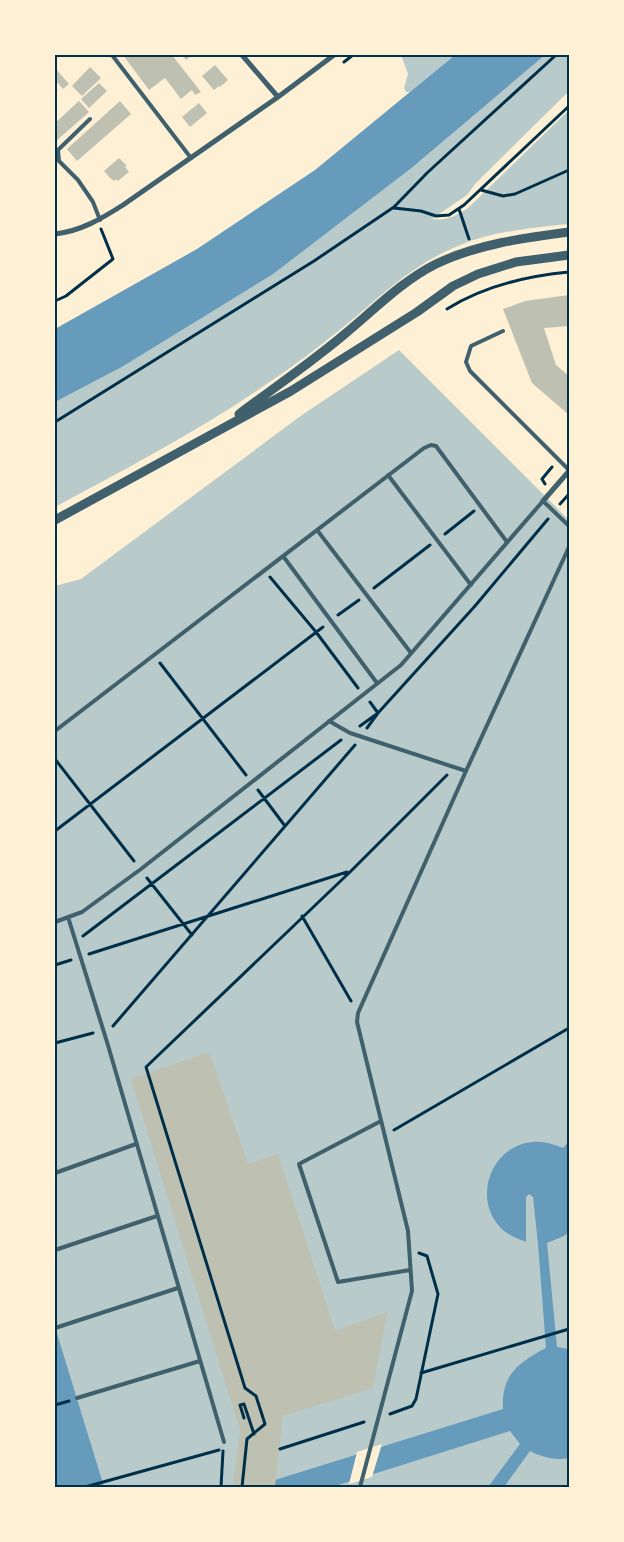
<svg xmlns="http://www.w3.org/2000/svg" width="624" height="1542" font-family="'Sofia Sans Condensed',sans-serif">
<rect width="100%" height="100%" fill="#fdf0d5"/>
<path fill="#b9caca" d="M401 55H455L410 92H406L404 88 408 74Z
M545 55H569V91L476 183 467 195 432 219C448 221 455 216 468 208L569 110V224C532 228 492 231 458 246 405 268 375 303 332 336 309 355 283 373 258 390 193 434 124 470 55 507V402L120 368 414 166Z
M399 350 569 520V1487H55V586L81 579 302 415Z"/>
<path fill="#669bbc" d="M455 55H545L414 166 273 274 120 368 55 402V329L197 249 315 170Z
M569 1141V1232L564 1236 547 1243 557 1347 569 1349V1458C556 1461 542 1457 530 1451L504 1487H488L520 1444 510 1431 332 1487H252L503 1409C501 1375 519 1362 546 1348L538 1244 533 1197 529 1194 526 1197V1242C516 1238 507 1235 500 1227 472 1197 492 1145 533 1142 543 1141 553 1144 563 1148Z
M55 1327 104 1487H55Z"/>
<path fill="#fdf0d5" d="M382 1444 372 1477 349 1484 357 1452Z"/>
<path fill="#bec0b2" d="M123 55H172L201 92 195 95 192 90 181 99 165 78 149 90Z
M182 55H192L186 60Z
M215 65 228 80 220 87 219 86 214 90 202 76Z
M90 67 101 78 82 96 72 86Z
M55 68 69 84 63 89 55 80Z
M99 83 107 91 89 108 81 99Z
M79 101 89 112 55 142V123Z
M120 101 131 114 77 161 67 149Z
M199 103 207 113 190 127 182 117Z
M119 158 127 166 125 167 129 172 118 181 116 179 114 181 112 179H111L104 171Z
M569 295V326L544 328 556 365 569 376V415L532 383 503 309 525 301Z
M209 1052 248 1164 278 1154 335 1331 387 1312 373 1388 283 1416 275 1487H233L240 1430 131 1079Z"/>
<g fill="none" stroke-linecap="round" stroke-linejoin="round">
<path stroke="#003049" stroke-width="3" d="M344 62 353 55
M481 190 503 196 515 194 569 170
M394 208 421 211 436 216 449 215 464 205 569 106
M459 209 469 239
M55 301 66 296 113 259 101 229
M447 309C484 286 526 276 569 272
M55 422 314 261 394 207 427 173 556 55
M545 484 542 479 552 467
M560 504 569 494
M445 534 474 511
M270 577 316 632 358 688
M374 588 430 545
M338 615 359 600
M160 663 246 775
M360 726 378 713 370 702
M367 728 378 713 475 606 548 519
M55 759 134 861
M258 790 285 826
M55 831 323 627
M147 878 192 935
M302 916 351 1001
M83 936 341 740
M89 954 347 872
M55 965 71 960
M113 1026 355 745
M55 1043 93 1033
M394 1130 569 1028
M421 1373 569 1329
M55 1405 69 1401
M390 1414 412 1406 416 1399 438 1294 427 1256 419 1253
M244 1418 240 1405 244 1404 254 1434
M280 1449 364 1422
M85 1487 219 1450
M221 1487 223 1451
M242 1487 247 1439 265 1424 256 1396 245 1388 146 1067 350 872 447 775"/>
<path stroke="#3f606c" stroke-width="4" d="M112 55 191 158
M90 119 58 150 59 161 78 180 93 202 100 220
M503 331 471 346 466 362 470 371 569 470
M388 475 471 585
M317 530 411 653
M283 556 377 683
M329 721 350 733 466 771
M55 731 424 448 431 445 436 446 507 542
M68 917 107 1042 224 1442
M55 922 82 912 141 869 401 665 543 501 569 526
M381 1121 299 1164 338 1282 410 1270
M55 1173 136 1144
M55 1250 157 1216
M55 1328 178 1288
M77 1398 200 1361
M360 1487 412 1291 408 1231 357 1022 358 1013 466 771 569 547"/>
<path stroke="#3f606c" stroke-width="5" d="M242 55 278 97
M55 234C81 231 101 219 123 205L278 97 334 55
M543 501 569 471"/>
<path stroke="#3f606c" stroke-width="9" d="M239 414C275 387 312 362 346 333 375 309 402 281 436 264 478 244 523 238 569 232
M55 520 291 391 417 312 453 286 478 274 516 262 569 255"/>
</g>
<rect width="624" height="1542" fill="none" stroke="#fdf0d5" stroke-width="112"/>
<rect x="56" y="56" width="512" height="1430" fill="none" stroke="#003049" stroke-width="2"/>
</svg>
